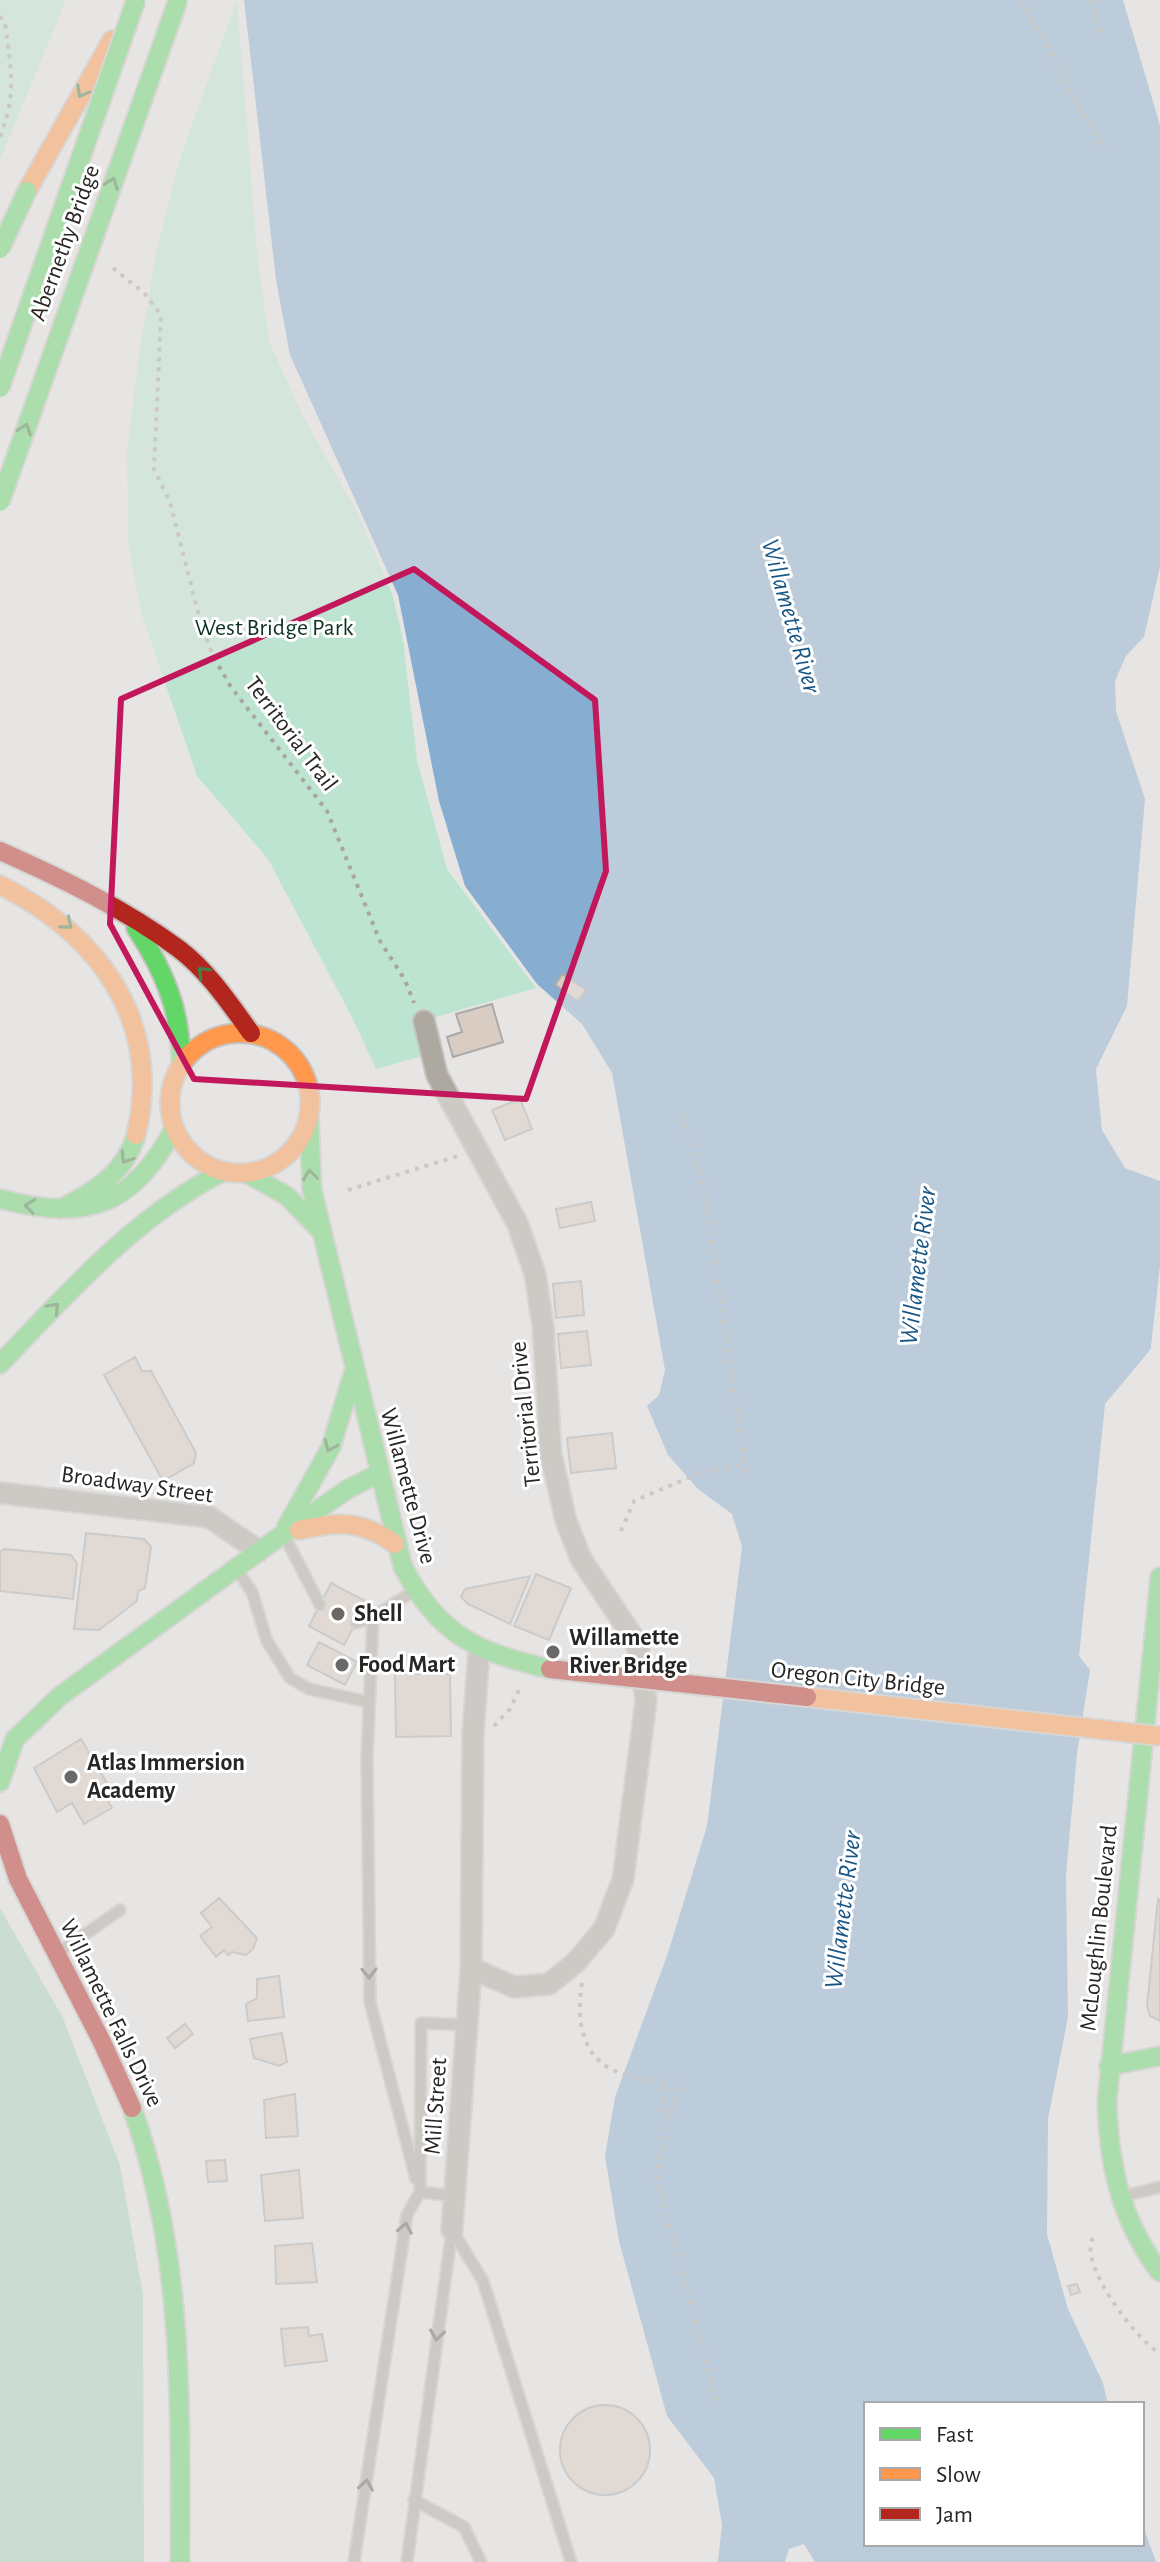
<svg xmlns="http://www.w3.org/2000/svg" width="1160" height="2562" font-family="'Alegreya Sans',sans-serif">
<rect width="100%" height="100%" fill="#e7e5e4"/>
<path fill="#bde4d0" d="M0 0H66L0 160Z
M237 0 258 264 270 344 303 416 358 514 393 596 403 640 417 760 447 869 536 988 422 1021 429 1054 376 1069 353 1019 268 859 197 776 142 616 128 543 127 451 138 361 156 254 180 158Z"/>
<path fill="#a8d2bd" d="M0 1908 63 2018 120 2165 143 2295 144 2562H0Z"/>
<path fill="#87aed0" d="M244 0H1123L1160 125V567L1144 637 1126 656 1115 681 1116 711 1145 799 1127 1006 1096 1069 1102 1130 1125 1168 1160 1181V1293L1156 1343 1105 1404 1079 1656 1090 1670 1077 1754 1066 1875 1068 2017 1048 2119 1047 2234 1068 2309 1103 2383 1108 2404H866V2544H1142V2523L1156 2562H815L804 2544 789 2549 785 2562H718L722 2525 714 2478 667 2416 619 2241 605 2156 615 2097 667 1956 707 1826 742 1547 732 1514 698 1489 668 1455 647 1406 659 1395 665 1370 612 1073 582 1024 537 984 465 886 439 801 398 595 290 355 276 280Z"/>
<path fill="#e7e5e4" d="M1160 1266V1343L1150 1356Z"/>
<path fill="#d9ccc2" stroke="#abaaa9" stroke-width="2" d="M562 974 586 990 578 1001 555 985Z
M492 1004 503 1042 453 1057 447 1037 462 1032 456 1014Z
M520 1099 532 1129 505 1140 492 1110Z
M591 1202 595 1221 560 1228 556 1209Z
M581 1281 584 1315 556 1318 553 1284Z
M587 1331 591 1365 561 1368 558 1334Z
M135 1357 142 1371H151L196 1453 194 1463 163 1481 104 1375Z
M612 1433 616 1468 571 1473 567 1438Z
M86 1533 144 1539 151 1547 145 1588 138 1591 137 1601 99 1630 74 1629Z
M4 1549 71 1555 77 1563 73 1599 0 1591V1552Z
M536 1574 571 1588 549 1640 514 1626Z
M530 1576 510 1624 468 1604 461 1597 465 1589Z
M331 1583 367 1602 344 1645 309 1626Z
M319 1642 357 1662 345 1685 307 1665Z
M395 1674H450L451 1736 396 1737Z
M81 1739 108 1785 101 1790 112 1808 84 1824 72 1803 57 1812 34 1768Z
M219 1898 257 1938 253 1949 246 1955 232 1952 228 1955 224 1950 216 1957 200 1936 212 1927 201 1913Z
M1158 1899 1160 1900V2021L1150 2016 1147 2006Z
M279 1976 284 2017 248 2021 246 2004 257 1998V1979Z
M185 2024 193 2034 175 2048 167 2038Z
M282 2033 287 2062 279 2066 254 2058 250 2039Z
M295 2094 298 2136 266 2138 264 2100Z
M225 2160 227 2181 208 2182 206 2161Z
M299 2170 303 2218 265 2221 261 2175Z
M312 2243 317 2282 276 2284 275 2246Z
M1077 2284 1080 2292 1071 2295 1068 2286Z
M308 2327 309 2336 322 2334 327 2361 285 2366 281 2329Z
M560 2450a45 45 0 1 1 90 0a45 45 0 1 1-90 0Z"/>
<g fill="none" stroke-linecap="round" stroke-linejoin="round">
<defs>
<path id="lane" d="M284 1535 320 1605
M236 1569 252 1592 267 1641 290 1678 309 1689 369 1702
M373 1617 367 1757 370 2002 416 2179
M356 1623 373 1617 414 1591
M58 1953 120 1910
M420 2192 455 2196
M1124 2196 1160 2187
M452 2230 483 2281 571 2562
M414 2500 464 2527 481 2562
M354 2562 407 2215 420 2192 421 2023 468 2025
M407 2562 452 2230"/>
<path id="street" d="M424 1021 437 1075 518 1225 535 1274 543 1326 551 1455 566 1521 581 1559 633 1637 639 1652 646 1701 623 1879 604 1929 575 1963 549 1984 514 1987 471 1968
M0 1493 209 1517 259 1551
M452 2230 471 1968 473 1734 479 1651"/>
<path id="fast" d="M136 928C165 972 181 1011 181 1064
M309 1116 312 1190 403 1567C439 1636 477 1652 550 1669
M246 1173 287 1196 319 1229
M0 1199C85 1221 131 1208 174 1129
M60 1209C95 1192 125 1173 136 1135
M0 1364C69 1292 134 1217 224 1171
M287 1526 331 1447 353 1374
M1160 1577 1107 2102C1109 2166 1121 2221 1160 2272
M0 1782 15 1739 60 1696 283 1534 348 1489 378 1474
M1109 2066 1160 2056
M132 2108C185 2255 180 2408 180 2562"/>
<path id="slow" d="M27 191 112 40
M0 885C98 934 163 1020 136 1135
M170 1103a70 70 0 1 1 140 0a70 70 0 1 1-140 0Z
M299 1530C337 1521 362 1520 395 1544"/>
<path id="jam" d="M0 851C61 878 125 909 179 949 208 971 230 1004 251 1033
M0 1824 18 1879 102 2042 132 2108"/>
</defs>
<use href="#lane" stroke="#c4c3c2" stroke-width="14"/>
<use href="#street" stroke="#c4c3c2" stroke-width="24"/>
<use href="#fast" stroke="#c4c3c2" stroke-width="22"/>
<use href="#slow" stroke="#c4c3c2" stroke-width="22"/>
<use href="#jam" stroke="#c4c3c2" stroke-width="22"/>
<path stroke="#a9a5a0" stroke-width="4" stroke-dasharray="4 6" stroke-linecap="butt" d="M1022 0 1103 150
M1092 0 1101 34
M0 16 5 24C11 68 17 94 0 137
M113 268 145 294 161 315 154 469 170 502 201 624 213 656 231 687 327 811 380 941 405 980 414 1003
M682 1114 704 1189 747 1479
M348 1190 461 1155
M621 1531 634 1501 697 1474 745 1464
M494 1726 510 1709 521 1686
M582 1983C577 2014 579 2054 613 2070 629 2077 650 2079 667 2083L661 2110 670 2112
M680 2078 656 2174 718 2406
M1093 2238C1078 2264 1137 2341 1160 2353"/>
<use href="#lane" stroke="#ada9a1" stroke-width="10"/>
<use href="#street" stroke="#ada9a1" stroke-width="20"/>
<use href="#fast" stroke="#63d668" stroke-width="18"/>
<use href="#slow" stroke="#ff974d" stroke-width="18"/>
<use href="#jam" stroke="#b3261e" stroke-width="18"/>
<defs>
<path id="fast-bridge" d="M0 249 27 191
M0 388 136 0
M0 502 178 0"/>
<path id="slow-bridge" d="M807 1697 1160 1736"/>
<path id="jam-bridge" d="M550 1669 807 1697"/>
</defs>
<use href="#fast-bridge" stroke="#c4c3c2" stroke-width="22" stroke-linecap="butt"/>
<use href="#slow-bridge" stroke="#c4c3c2" stroke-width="22" stroke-linecap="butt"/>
<use href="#jam-bridge" stroke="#c4c3c2" stroke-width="22" stroke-linecap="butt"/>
<use href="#fast-bridge" stroke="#63d668" stroke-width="18"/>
<use href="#slow-bridge" stroke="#ff974d" stroke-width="18"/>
<use href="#jam-bridge" stroke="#b3261e" stroke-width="18"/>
</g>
<defs><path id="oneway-chevron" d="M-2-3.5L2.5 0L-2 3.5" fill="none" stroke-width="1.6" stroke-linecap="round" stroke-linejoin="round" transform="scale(2)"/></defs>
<g stroke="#457e46">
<use href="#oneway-chevron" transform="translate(82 92) rotate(119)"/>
<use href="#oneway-chevron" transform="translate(112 183) rotate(-70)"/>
<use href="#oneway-chevron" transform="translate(25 429) rotate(-71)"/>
<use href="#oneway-chevron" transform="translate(67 924) rotate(40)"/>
<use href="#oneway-chevron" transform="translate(203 972) rotate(-135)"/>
<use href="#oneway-chevron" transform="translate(126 1158) rotate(123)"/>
<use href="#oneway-chevron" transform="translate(310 1175) rotate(-96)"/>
<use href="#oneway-chevron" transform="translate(30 1206) rotate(-173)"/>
<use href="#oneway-chevron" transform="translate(54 1308) rotate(-46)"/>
<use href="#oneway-chevron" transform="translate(330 1446) rotate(113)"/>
</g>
<g stroke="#63615d">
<use href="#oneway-chevron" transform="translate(369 1973) rotate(89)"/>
<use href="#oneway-chevron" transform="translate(405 2228) rotate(-80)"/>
<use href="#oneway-chevron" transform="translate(437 2335) rotate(98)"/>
<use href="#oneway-chevron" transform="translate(366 2485) rotate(-81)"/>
</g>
<path d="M0 0H1160V2562H0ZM414 569 595 700 606 871 526 1099 194 1079 110 924 121 699Z" fill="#e7e5e4" fill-opacity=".55" fill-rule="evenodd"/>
<path fill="none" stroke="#c2185b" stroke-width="6" stroke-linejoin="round" d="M414 569 595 700 606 871 526 1099 194 1079 110 924 121 699Z"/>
<g fill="#6a6968" stroke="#fff" stroke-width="3">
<circle cx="338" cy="1614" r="8"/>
<circle cx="553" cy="1652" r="8"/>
<circle cx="342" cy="1665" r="8"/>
<circle cx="71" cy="1777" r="8"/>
</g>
<g text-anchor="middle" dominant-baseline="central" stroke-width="6" stroke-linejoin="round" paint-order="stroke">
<g font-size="24" fill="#272625" stroke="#fff">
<text transform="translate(65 243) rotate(-70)">Abernethy Bridge</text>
<text transform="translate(291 734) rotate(53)">Territorial Trail</text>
<text transform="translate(526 1414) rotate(-96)">Territorial Drive</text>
<text transform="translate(137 1485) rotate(8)">Broadway Street</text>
<text transform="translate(408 1486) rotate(75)">Willamette Drive</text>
<text transform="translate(858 1679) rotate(6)">Oregon City Bridge</text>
<text transform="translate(1099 1928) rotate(-84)">McLoughlin Boulevard</text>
<text transform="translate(111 2013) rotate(64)">Willamette Falls Drive</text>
<text transform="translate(436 2106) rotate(-86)">Mill Street</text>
</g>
<g font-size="24" fill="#0f3323" stroke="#fff">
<text x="274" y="628">West Bridge Park</text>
</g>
<g font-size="24" font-weight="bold" fill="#272625" stroke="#fff" text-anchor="start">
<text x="354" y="1614">Shell</text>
<text x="569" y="1638">Willamette<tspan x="569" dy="28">River Bridge</tspan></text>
<text x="358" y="1665">Food Mart</text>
<text x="87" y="1763">Atlas Immersion<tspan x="87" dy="28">Academy</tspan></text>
</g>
<g font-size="26" font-style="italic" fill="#185686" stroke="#fff">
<text transform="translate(791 616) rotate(74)">Willamette River</text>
<text transform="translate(918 1266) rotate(-83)">Willamette River</text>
<text transform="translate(843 1910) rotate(-83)">Willamette River</text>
</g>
</g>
<rect x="864" y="2402" width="280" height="144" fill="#ffffff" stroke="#a9a8a8" stroke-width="2"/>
<rect x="880" y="2428" width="40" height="12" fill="#63d668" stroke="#a9a8a8" stroke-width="2"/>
<text x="936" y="2442" font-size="24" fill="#272625">Fast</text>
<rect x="880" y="2468" width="40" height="12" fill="#ff974d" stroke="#a9a8a8" stroke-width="2"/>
<text x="936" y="2482" font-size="24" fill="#272625">Slow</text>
<rect x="880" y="2508" width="40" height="12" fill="#b3261e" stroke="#a9a8a8" stroke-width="2"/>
<text x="936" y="2522" font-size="24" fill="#272625">Jam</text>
</svg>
